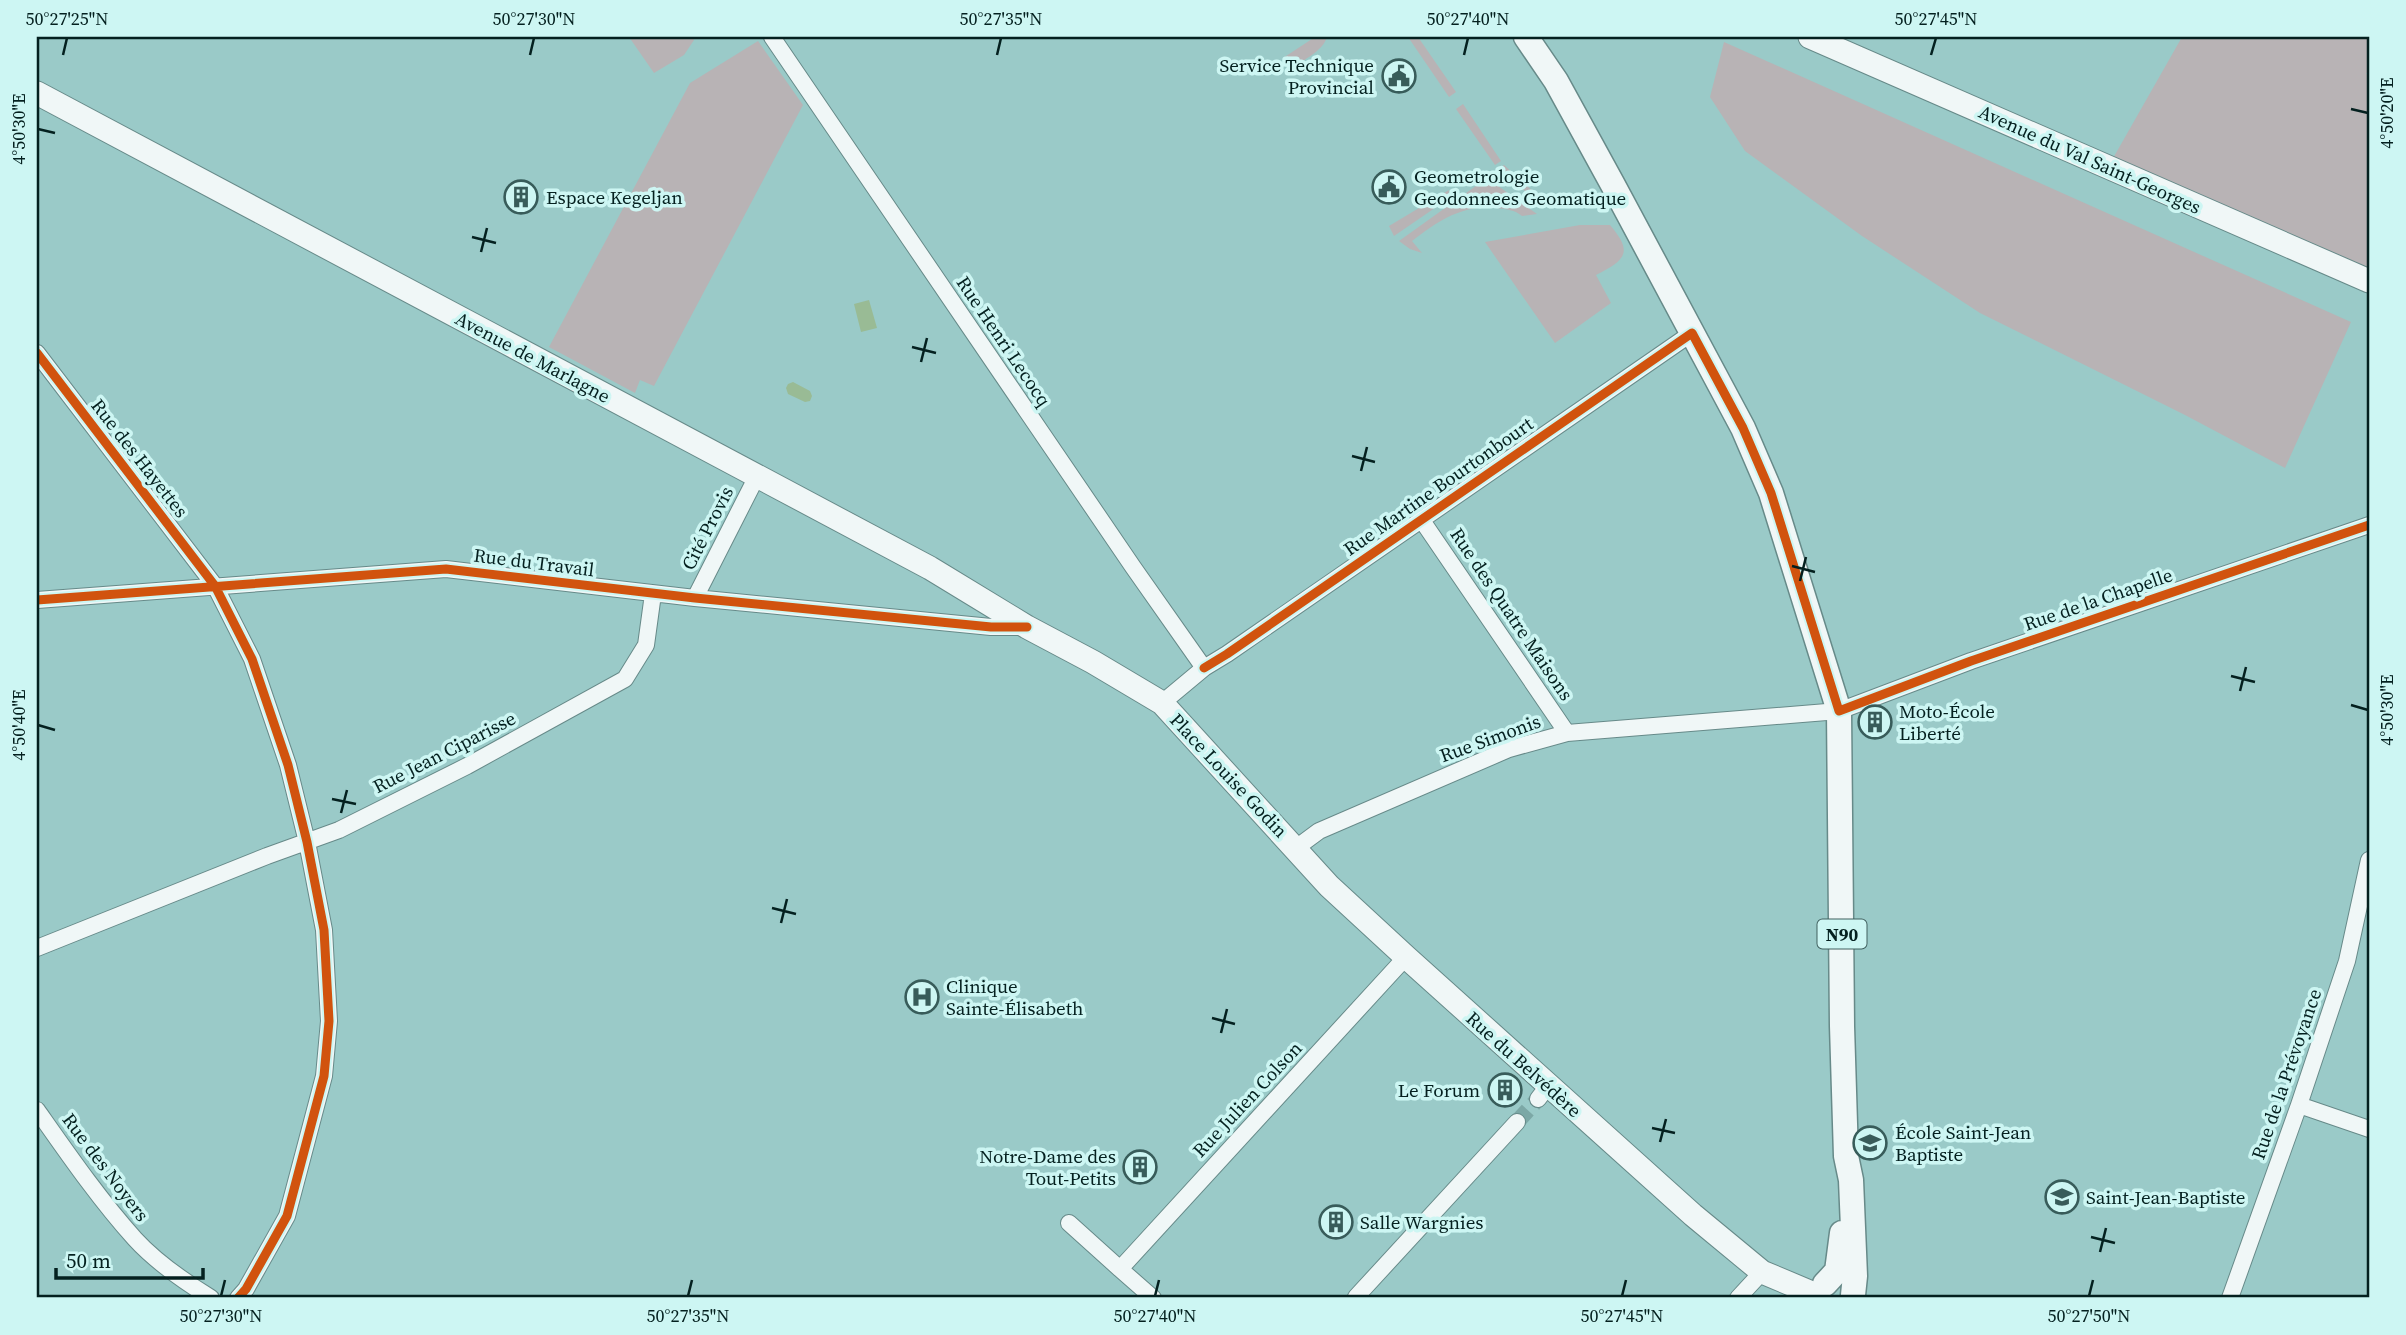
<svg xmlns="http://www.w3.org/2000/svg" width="2406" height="1335" font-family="'Source Serif 4',serif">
<rect width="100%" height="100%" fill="#9acac8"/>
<path fill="#b8b3b5" d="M629 37H692L694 40 684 55 654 73Z
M1315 37H1327C1323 51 1303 60 1291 69L1283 58Z
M1408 37H1418L1456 92 1449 97Z
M2182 37H2369V74L2366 73 2369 77V272L2112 160Z
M758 41 803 105 654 386 640 380 635 393 549 347 690 83Z
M1724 42 2351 322 2285 468 2185 415 1980 313 1862 236 1745 151 1710 97Z
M1463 104 1501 161 1495 165 1456 109Z
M1504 165 1535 193 1566 204C1539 202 1517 189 1498 169Z
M1487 178 1537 214 1522 216C1515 210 1506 209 1497 208 1462 204 1438 221 1412 241L1422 253 1410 249 1399 241Z
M1449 190 1448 199 1394 236 1389 226Z
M1580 225H1610C1634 253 1625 260 1596 275L1611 303 1555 343 1485 242Z"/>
<path fill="#99bb95" d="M869 300 877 328 861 332 854 304Z
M793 382 810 391 812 396 810 401 805 402 788 394 786 388 788 384Z"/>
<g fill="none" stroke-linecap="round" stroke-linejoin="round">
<path stroke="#7ca8a6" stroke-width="16" stroke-dasharray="16 8" stroke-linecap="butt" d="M1517 1122 1538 1099"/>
<defs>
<path id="street" d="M772 37 1133 567 1204 668
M37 353 215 586 252 659 288 765 307 842 324 930 329 1021 324 1076 287 1216 246 1289 238 1298
M1421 519 1567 733
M695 598 757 476
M37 600 446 569 695 598 991 627H1024
M1162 703 1204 668 1227 654 1692 333
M1296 848 1319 831 1509 749 1567 733 1839 711 1971 661 2369 525
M37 948 267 856 339 830 467 766 625 679 646 645 653 594
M1538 1099 1548 1086
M2299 1105 2369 1129
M37 1110C68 1154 99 1199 135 1239 156 1262 185 1282 211 1298
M1069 1223 1120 1269
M1356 1297 1517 1122
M1153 1298 1120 1269 1406 957
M1738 1298 1762 1272
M2230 1298 2299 1105 2347 961 2369 860"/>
<path id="secondary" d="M1810 37 2369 281
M37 93 930 568 1027 627 1093 662 1162 703 1329 886 1406 957 1693 1215 1762 1272 1812 1293"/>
<path id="primary" d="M1526 37 1556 81 1613 185 1743 428 1771 493 1839 711 1842 1026 1846 1156 1851 1180 1855 1276 1853 1295
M1825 1284 1837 1271 1842 1233"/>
</defs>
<use href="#street" stroke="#678a89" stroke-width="18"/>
<use href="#secondary" stroke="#678a89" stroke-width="25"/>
<use href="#primary" stroke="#678a89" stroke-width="27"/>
<use href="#street" stroke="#f0f7f7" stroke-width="16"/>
<use href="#secondary" stroke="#f0f7f7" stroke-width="23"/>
<use href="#primary" stroke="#f0f7f7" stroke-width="24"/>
<defs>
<path id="cycleway" d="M37 353 215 586 252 659 288 765 307 842 324 930 329 1021 324 1076 287 1216 246 1289 238 1298
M37 600 446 569 695 598 991 627H1027
M1204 668 1227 654 1692 333 1743 428 1771 493 1839 711 1971 661 2369 525"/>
</defs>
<use href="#cycleway" stroke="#cdf6f3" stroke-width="13"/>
<use href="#cycleway" stroke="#d1530e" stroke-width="9"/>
</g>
<path fill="none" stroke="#04201f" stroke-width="2.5" d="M63 55 67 38M530 55 534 38M997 55 1001 38M1464 55 1468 38M1931 55 1936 38M2351 109 2368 113M38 129 55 133M472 237 496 243M481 252 487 228M912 347 936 353M921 362 927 338M1352 456 1375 462M1361 471 1367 447M1792 566 1815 572M1800 581 1806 557M2231 676 2255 682M2240 691 2246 667M2351 705 2368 710M38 725 55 730M332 799 356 804M341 813 347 790M772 908 796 914M781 923 787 899M1212 1018 1235 1024M1221 1033 1227 1009M1652 1128 1675 1133M1660 1142 1666 1119M2091 1237 2115 1243M2100 1252 2106 1228M221 1296 225 1280M688 1296 692 1280M1155 1296 1159 1280M1622 1296 1626 1280M2089 1296 2093 1280"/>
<defs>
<symbol id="civic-ring" viewBox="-11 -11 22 22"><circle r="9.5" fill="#cdf6f3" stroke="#385c5a" stroke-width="1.5"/><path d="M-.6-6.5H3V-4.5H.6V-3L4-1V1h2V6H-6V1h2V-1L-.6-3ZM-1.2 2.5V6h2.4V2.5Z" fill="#385c5a"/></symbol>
<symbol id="building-ring" viewBox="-11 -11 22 22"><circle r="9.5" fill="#cdf6f3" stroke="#385c5a" stroke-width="1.5"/><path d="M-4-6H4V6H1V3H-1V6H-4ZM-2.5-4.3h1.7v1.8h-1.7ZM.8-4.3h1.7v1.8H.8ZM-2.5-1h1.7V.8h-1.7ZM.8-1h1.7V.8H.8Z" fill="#385c5a"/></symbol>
<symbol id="hospital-ring" viewBox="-11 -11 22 22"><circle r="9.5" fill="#cdf6f3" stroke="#385c5a" stroke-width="1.5"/><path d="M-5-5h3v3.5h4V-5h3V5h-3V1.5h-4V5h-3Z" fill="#385c5a"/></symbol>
<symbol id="school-ring" viewBox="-11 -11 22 22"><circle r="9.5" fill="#cdf6f3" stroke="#385c5a" stroke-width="1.5"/><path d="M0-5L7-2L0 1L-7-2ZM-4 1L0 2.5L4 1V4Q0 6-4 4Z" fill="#385c5a"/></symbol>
</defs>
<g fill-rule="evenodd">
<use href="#civic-ring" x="1380" y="57" width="38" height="38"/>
<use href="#civic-ring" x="1370" y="168" width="38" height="38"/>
<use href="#building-ring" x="502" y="178" width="38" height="38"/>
<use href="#building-ring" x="1856" y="703" width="38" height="38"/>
<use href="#hospital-ring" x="903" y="978" width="38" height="38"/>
<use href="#building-ring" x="1486" y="1071" width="38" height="38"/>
<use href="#school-ring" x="1851" y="1124" width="38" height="38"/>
<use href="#building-ring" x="1121" y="1148" width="38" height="38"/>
<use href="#school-ring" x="2043" y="1178" width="38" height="38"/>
<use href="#building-ring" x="1317" y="1203" width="38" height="38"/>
</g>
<g text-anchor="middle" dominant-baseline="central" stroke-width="7" stroke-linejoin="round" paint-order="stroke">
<rect fill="#cdf6f3" stroke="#40605f" stroke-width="2" x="1817.5" y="919.5" width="49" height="29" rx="5"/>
<g font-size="18" font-weight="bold" fill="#04201f">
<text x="1842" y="934">N90</text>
</g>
<g font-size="19" fill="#04201f" stroke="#cdf6f3" text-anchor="start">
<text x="1374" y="65" text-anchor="end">Service Technique<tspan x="1374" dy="22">Provincial</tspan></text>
<text x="1414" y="176">Geometrologie<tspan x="1414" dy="22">Geodonnees Geomatique</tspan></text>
<text x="546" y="197">Espace Kegeljan</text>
<text x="1899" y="711">Moto-École<tspan x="1899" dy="22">Liberté</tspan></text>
<text x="946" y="986">Clinique<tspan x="946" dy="22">Sainte-Élisabeth</tspan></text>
<text x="1480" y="1090" text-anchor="end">Le Forum</text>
<text x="1895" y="1132">École Saint-Jean<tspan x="1895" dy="22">Baptiste</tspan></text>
<text x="1116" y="1156" text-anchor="end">Notre-Dame des<tspan x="1116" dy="22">Tout-Petits</tspan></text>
<text x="2086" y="1197">Saint-Jean-Baptiste</text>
<text x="1360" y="1222">Salle Wargnies</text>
</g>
<g font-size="19" fill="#04201f" stroke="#cdf6f3">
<text transform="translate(2090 159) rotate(24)">Avenue du Val Saint-Georges</text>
<text transform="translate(1004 341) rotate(56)">Rue Henri Lecocq</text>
<text transform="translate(533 357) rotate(28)">Avenue de Marlagne</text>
<text transform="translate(140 458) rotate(52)">Rue des Hayettes</text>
<text transform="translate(1438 486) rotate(-35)">Rue Martine Bourtonbourt</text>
<text transform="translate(707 528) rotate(-63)">Cité Provis</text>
<text transform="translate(534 562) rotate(7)">Rue du Travail</text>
<text transform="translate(2098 599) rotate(-19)">Rue de la Chapelle</text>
<text transform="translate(1512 614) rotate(56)">Rue des Quatre Maisons</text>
<text transform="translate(1490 738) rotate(-20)">Rue Simonis</text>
<text transform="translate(444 752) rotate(-27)">Rue Jean Ciparisse</text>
<text transform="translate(1229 775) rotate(47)">Place Louise Godin</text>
<text transform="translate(1524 1064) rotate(42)">Rue du Belvédère</text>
<text transform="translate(2286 1074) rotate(-71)">Rue de la Prévoyance</text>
<text transform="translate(1247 1099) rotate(-47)">Rue Julien Colson</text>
<text transform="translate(106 1167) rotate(53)">Rue des Noyers</text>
</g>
</g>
<rect width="2406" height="1335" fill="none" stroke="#cdf6f3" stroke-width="77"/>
<path d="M56 1268v10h147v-10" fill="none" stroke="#04201f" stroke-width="3.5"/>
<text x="66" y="1268" font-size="21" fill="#04201f" stroke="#cdf6f3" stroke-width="5" paint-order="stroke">50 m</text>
<rect x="38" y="38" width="2330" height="1258" fill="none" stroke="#04201f" stroke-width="2.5"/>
<g font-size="18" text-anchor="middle" fill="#04201f">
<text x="67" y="25">50°27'25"N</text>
<text x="534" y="25">50°27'30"N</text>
<text x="1001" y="25">50°27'35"N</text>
<text x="1468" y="25">50°27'40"N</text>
<text x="1936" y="25">50°27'45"N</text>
<text transform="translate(2387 113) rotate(-90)" y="6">4°50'20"E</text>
<text transform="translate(19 129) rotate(-90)" y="6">4°50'30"E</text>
<text transform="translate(2387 710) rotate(-90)" y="6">4°50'30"E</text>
<text transform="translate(19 725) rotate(-90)" y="6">4°50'40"E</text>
<text x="221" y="1322">50°27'30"N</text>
<text x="688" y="1322">50°27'35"N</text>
<text x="1155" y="1322">50°27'40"N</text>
<text x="1622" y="1322">50°27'45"N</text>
<text x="2089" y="1322">50°27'50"N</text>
</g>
</svg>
